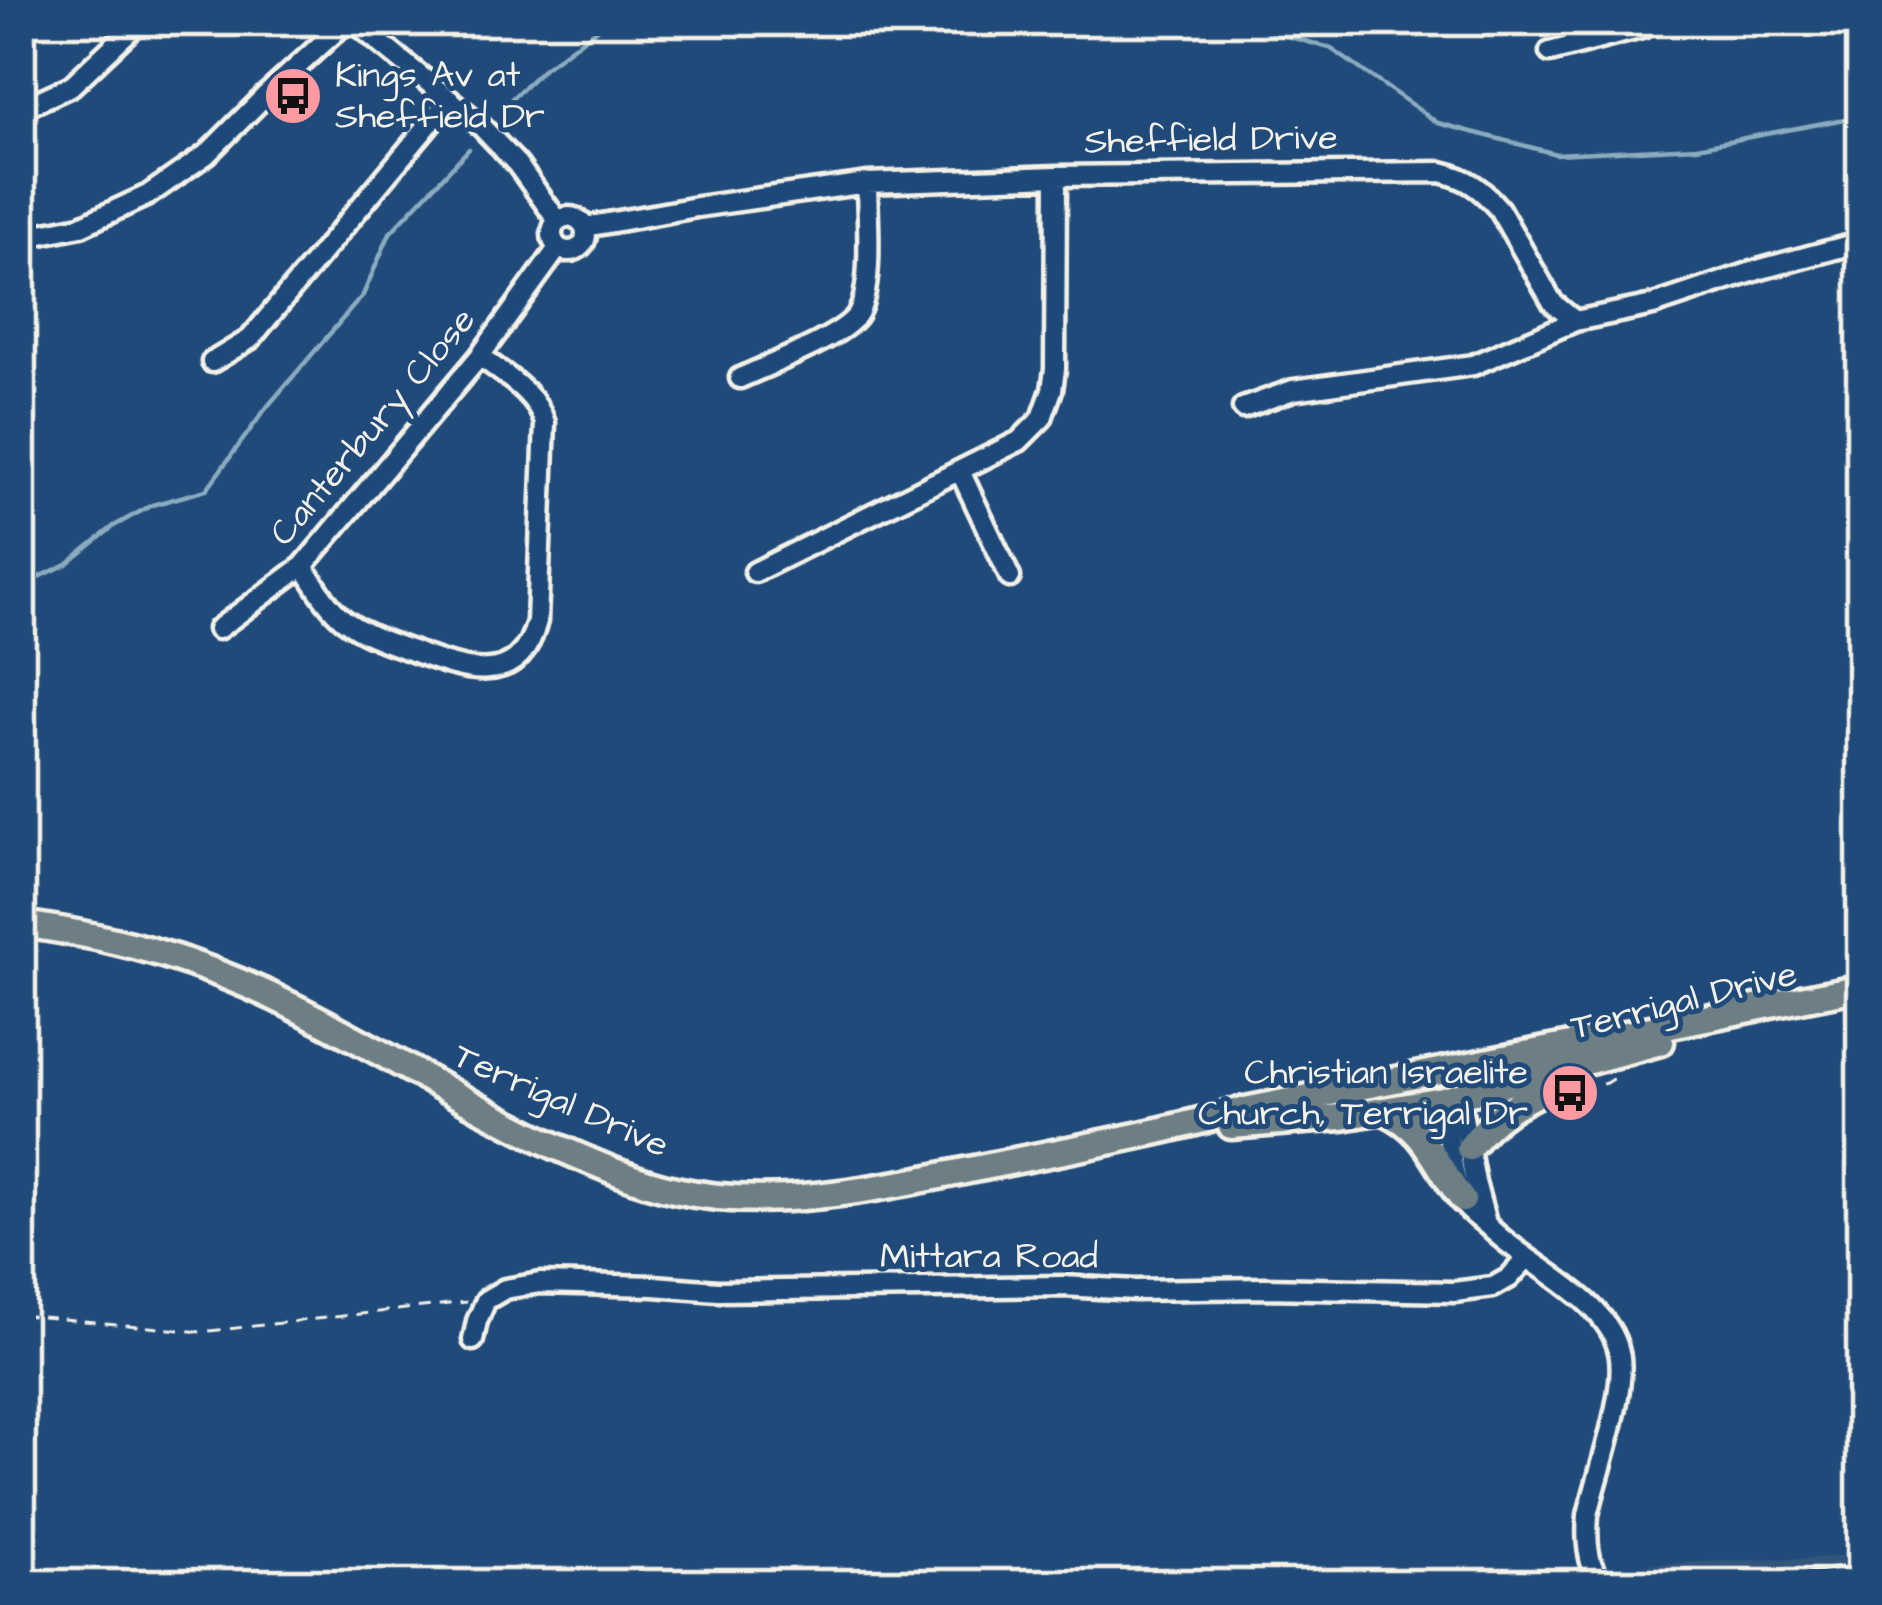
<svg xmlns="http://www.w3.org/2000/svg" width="1882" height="1605" font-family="'Architects Daughter',sans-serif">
<rect width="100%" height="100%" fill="#1f4a7a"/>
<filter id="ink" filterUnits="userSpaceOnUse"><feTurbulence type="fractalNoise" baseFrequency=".00833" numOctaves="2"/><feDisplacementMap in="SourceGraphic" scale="24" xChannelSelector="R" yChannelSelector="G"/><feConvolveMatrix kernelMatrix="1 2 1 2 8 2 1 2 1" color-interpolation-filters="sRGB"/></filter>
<g filter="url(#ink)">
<path fill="#31547b" d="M1861 1556V1584H1629L1616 1565Z"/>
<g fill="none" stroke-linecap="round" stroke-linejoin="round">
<path stroke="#8cabbf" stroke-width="4.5" d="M1232 21 1330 48 1438 123 1556 154 1697 147 1861 116
M505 105 544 68 608 21
M21 580 31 581 67 564 114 526 152 505 206 490 267 407 363 295 390 233 469 149"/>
<defs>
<path id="minor" d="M353 21 477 122 517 164 558 221
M1550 52 1642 28 1653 21
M21 109 71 86 140 21
M552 234a17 17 0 1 1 34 0a17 17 0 1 1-34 0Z
M585 227 697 207 867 183 1056 176 1441 172C1467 178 1481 188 1499 209L1553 303 1575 321 1653 305 1761 269 1861 242
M21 238 81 226 148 195 207 154 264 97 347 21
M212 362 250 339 450 99
M740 378C768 365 841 338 857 315 874 289 867 215 867 183
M1243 408 1293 390 1473 365 1575 321
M960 471 1010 577
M303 566C315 584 326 605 343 619 364 635 387 642 412 651 460 669 519 692 537 621L545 423C536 392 504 375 480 356
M755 572 1019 441 1042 418 1052 390 1055 369 1056 176
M218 629 303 566 480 356 558 248
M1459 1096 1475 1182 1486 1223
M1443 1100C1447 1125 1453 1189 1467 1208 1473 1215 1482 1220 1488 1226 1527 1266 1607 1297 1619 1352 1628 1389 1597 1475 1588 1515 1586 1540 1587 1562 1601 1584
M473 1340 477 1321 486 1300 505 1289 540 1283 654 1286 718 1291 1063 1286 1135 1290 1266 1288 1454 1292 1493 1287 1509 1278 1526 1259
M1811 1584 1841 1579 1859 1584"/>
<path id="major" d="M21 924C124 938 205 962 298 1009 385 1052 467 1105 555 1146 594 1163 633 1181 675 1190 778 1214 897 1184 999 1164 1077 1148 1154 1134 1230 1113L1861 987
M1384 1111C1427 1129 1435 1165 1463 1200
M1231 1126 1342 1117 1443 1100 1661 1042
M1469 1148C1496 1112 1522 1101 1561 1082"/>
</defs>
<use href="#minor" stroke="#f4f1e8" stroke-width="27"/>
<use href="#major" stroke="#f4f1e8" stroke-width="33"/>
<path stroke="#f4f1e8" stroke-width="3" stroke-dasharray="12 9" stroke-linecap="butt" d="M1582 1090 1606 1083 1617 1076
M21 1315 201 1332 467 1302"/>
<use href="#minor" stroke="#1f4a7a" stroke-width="18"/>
<use href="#major" stroke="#6d7e84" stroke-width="24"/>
</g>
</g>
<defs>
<symbol id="bus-disc" viewBox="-11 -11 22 22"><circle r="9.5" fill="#ff9aa2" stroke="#1f4a7a"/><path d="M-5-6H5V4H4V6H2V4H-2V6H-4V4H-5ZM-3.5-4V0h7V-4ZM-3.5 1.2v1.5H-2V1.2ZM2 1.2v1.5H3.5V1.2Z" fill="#111"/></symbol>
</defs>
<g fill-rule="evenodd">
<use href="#bus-disc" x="260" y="63" width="66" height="66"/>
<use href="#bus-disc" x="1537" y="1060" width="66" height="66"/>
</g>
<g text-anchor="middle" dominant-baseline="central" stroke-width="10" stroke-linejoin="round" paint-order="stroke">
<g font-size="36" fill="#f4f1e8" stroke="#1f4a7a" text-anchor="start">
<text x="335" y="75">Kings Av at<tspan x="335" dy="41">Sheffield Dr</tspan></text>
<text x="1528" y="1072" text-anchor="end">Christian Israelite<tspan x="1528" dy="41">Church, Terrigal Dr</tspan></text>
</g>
<g font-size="36" fill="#f4f1e8" stroke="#1f4a7a">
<text transform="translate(1211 140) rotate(-1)">Sheffield Drive</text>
<text transform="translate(373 427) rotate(-50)">Canterbury Close</text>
<text transform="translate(1684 1001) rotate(-14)">Terrigal Drive</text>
<text transform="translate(561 1101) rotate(24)">Terrigal Drive</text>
<text x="989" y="1256">Mittara Road</text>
</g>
</g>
<rect width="1882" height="1605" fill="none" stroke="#1f4a7a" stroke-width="72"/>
<rect x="36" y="36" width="1810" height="1533" fill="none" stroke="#f4f1e8" stroke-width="4.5" filter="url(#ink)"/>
</svg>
